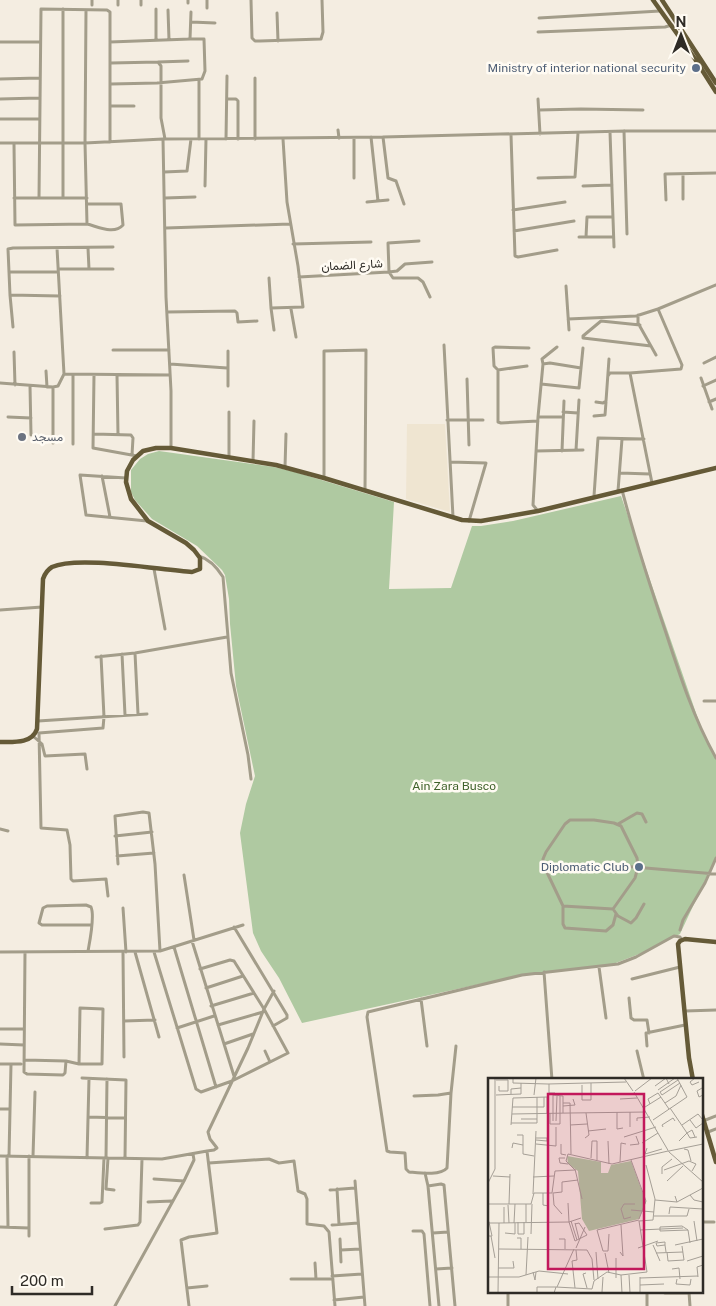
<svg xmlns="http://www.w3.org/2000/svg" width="716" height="1306" font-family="'Public Sans',Vazirmatn,sans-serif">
<rect width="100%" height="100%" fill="#f4ede1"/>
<path fill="#efe5d1" d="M407 424H445L450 512 406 499Z"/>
<path fill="#afc9a1" d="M159 451 274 467 295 472 394 502 389 589 451 588 472 526H481L513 521 621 496 705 739 716 757V857L680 934 647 951 608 966 526 974 302 1023 279 978 261 951 253 933 240 833 246 804 255 776 236 686 230 624 229 599 225 575 222 570 197 546 152 519 135 500 131 492V470L140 459 148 454Z"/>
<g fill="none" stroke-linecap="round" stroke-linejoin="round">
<path stroke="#a39d8a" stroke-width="3" d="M92 0V5
M141 0V5
M188 0V3
M251 0 252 38 255 41H260L321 39 323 32 322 0
M118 5V0
M207 8V0
M168 10 169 40
M277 13 278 41
M539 18 660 11
M191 22 215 23
M538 32 665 27 672 25
M156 40V9
M0 42H39
M110 42 190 39 191 12
M158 62 188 61
M111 63 158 62 161 66V118L165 139H163L166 297 171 391V448
M0 79 39 78
M199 80V139
M111 84 157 83 202 79 205 71 204 39H188
M0 99 39 98
M227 99H236L238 101V139
M538 99 540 134
M110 106H134
M539 110 581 109 643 110
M0 119H39
M338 130 339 138
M624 131 627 234
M610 132 614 247
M511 135 515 256 518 257 557 250
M371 137 378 201
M383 137 388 178 396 181 404 204
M354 138V178
M165 139 383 137 625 131H716
M226 139 227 76
M255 139V78
M0 143H85L163 139
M14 144 15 225 87 224 85 143 86 10
M164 172 187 171 191 139
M683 174V199
M538 178 575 177 578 133
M205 186 206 139
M583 186 612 185
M14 198H87
M39 198 41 9 107 10 110 12V142
M63 198V9
M165 198 195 197
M666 200 665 174 716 173
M367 202 388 200
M513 210 565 202
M87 224C99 227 114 235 123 225L121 204H87
M166 228 290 224
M514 231 574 221
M579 237H613
M586 237 587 217H613
M419 241 388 243 389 272 393 278H418L423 282 430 297
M293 244 371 242
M88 248 89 269
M58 269H113
M9 272 10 295 60 296
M58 272H9L8 249 13 248 113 247
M299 277 389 272 397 271 405 264 432 262
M269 278 271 308
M566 286 569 330
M10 295 13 327
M291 309 296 337
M167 312 235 311 237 313 238 322 257 321
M638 315V323L656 355
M568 319 636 316 658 309 716 285
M640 325 601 321 583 336V338L651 346
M274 330 271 308 303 307 298 266 287 202 283 139
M444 345 453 517
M113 350H169
M228 351V386
M14 352 15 385
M704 363 716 357
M170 364 227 368
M543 364 542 359 557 347
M527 366 498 370 494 366 493 348 495 347 529 348
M498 370V422L501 423 538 421
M46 371 47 387
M630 373 652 483
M64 374 170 375
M94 375 93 448 137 456
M117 375 118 435
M608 376 610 373H630L681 369 682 365 658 309
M701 378 712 409
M467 379 469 445
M0 383 53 387 58 386 64 374 57 248
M541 384 579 388 583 348
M30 386 31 435
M703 386 716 380
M596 402 603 403 606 401 609 359
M709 402 716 399
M563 412 578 413
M594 416 605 415 606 402
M8 417 31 418
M538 417H563
M447 420H483
M94 434 131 435 133 438 132 455
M53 443V387
M73 444V375
M576 450 579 400
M536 451 583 450
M562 451 564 401
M229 457V412
M253 461 254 421
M450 462 486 463 469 521
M285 467 286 434
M620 473 650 474
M102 476 110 517
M126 478 80 475 86 515 147 521
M324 478V351L366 350 365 490
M622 490C635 539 650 586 666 633 680 676 694 719 716 758
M618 491 622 439
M594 496 598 438 644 439
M538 511 533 505 538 417 543 364 550 363 581 368
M199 556C209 559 218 569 223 577L231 673 248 755 251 779
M154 569 165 629
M0 610 42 607
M135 653 138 714
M122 654 125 715
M96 657 135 653 227 637
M704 701H716
M38 721 147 714
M39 733 41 828 67 830 70 845 71 879 73 881 106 879 108 896
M39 733 103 728 104 717 101 656
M33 736 42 744 45 756 85 754 87 769
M618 824 637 813 642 814 646 822
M0 829 8 831
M115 836 152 832
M117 856 154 853
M118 864 115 816 143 812 149 813 155 864 160 951
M622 866 716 874
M184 875 194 940
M563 906 613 909 635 878 638 867 637 858 621 826 614 823 594 820H570L565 824 546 852 543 859V864L563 906V924L565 928 606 931 613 925 616 914
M123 908 126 952
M613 909 618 916 631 923 636 918 644 904
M234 927 287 1015V1018L273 1026
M680 930 683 920 705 883 716 858
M192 941 234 1076
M174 947 216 1087
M88 951C90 940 95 916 91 907L86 905 47 906 43 908 39 923 42 925H91
M0 952 160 951 243 925
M25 952 24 1072 27 1074 63 1075 65 1073 66 1061
M123 952 124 1057
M135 952 159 1037
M154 952 196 1089 201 1092 232 1081 288 1053 264 1009 234 961 230 960 200 969
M599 967 606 1018
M544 972 552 1080
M632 979 680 967
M206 988 243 976
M629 998 631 1018 634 1020H647L649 1033
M421 999 427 1046
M211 1006 254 993
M685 1011 716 1010
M124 1021 155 1020
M218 1025 263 1012
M177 1028 214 1016
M0 1029H24
M0 1044 24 1045
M224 1044 253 1034
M456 1046 451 1093 447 1168C440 1176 420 1173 409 1172L406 1169 405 1153 390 1152 387 1151 367 1017 368 1012 522 975 618 964 636 957 674 936 680 937 682 940
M647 1046 646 1033 685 1025
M265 1051 270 1062
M637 1051 644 1080
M25 1060 66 1061 79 1064H102L103 1009 80 1008 79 1064
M0 1064H21
M82 1078 126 1080 125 1158
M414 1096 438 1095 451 1093
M0 1109H10
M88 1117 124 1118
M703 1121 716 1116
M708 1132 716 1129
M207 1151 214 1150 217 1148 210 1139 208 1132 248 1048 264 1009 274 991
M0 1156 162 1159 207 1151 217 1233 189 1237 181 1240 189 1306
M7 1156 8 1227
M9 1156 11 1064
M29 1156V1236
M33 1156 35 1092
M87 1158 89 1079
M106 1158 107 1079
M108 1158 106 1189 114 1190
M209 1163 269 1159 279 1163 294 1161 298 1191 305 1194 307 1199V1224L324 1226 329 1232 335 1306
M425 1173 428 1186 439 1306
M154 1179 184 1181
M355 1181 365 1306
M428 1186 441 1184 444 1185 455 1306
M337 1189 339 1224
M330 1190 355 1188
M148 1202 172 1201
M91 1203H100L102 1202 104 1158
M702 1222H714
M332 1225 358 1223
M0 1227 29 1228
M105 1229 138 1225 140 1222 142 1159
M413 1231H422L424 1234 430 1306
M433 1233 448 1232
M340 1239 341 1262
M341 1250 360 1249
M315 1263 316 1279
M436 1269 452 1268
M332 1276 362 1274
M291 1279H333
M187 1288 207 1286
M508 1292V1306
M647 1292V1306
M689 1292 690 1306
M665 1293H689
M334 1300 364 1297
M115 1306 184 1181 194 1160 193 1154"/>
<path stroke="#655a37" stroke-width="4.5" d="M653 0 695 59 716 92
M662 0 716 83
M0 742C13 742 32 744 37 729L43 579C45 573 47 570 52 567 78 555 160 570 192 572L200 569V558L194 550 186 543 148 521 131 499 126 482 127 471 133 460 143 451 156 448H171L276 465 324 478 462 520 481 521 538 511 716 468
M693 1080 689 1058 678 944 680 941 685 939 716 942
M702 1115 716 1162"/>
</g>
<g fill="#5c6f8a" stroke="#fffbf3" stroke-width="2">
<circle cx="696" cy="68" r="5"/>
<circle cx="639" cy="867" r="5"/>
</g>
<circle fill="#6b7280" stroke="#fffbf3" stroke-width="2" cx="22" cy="437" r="5"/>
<g text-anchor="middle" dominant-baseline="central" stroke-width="5" stroke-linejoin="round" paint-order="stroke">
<g font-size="12" fill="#4e5e75" stroke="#fffbf3" text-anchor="end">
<text x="686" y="68">Ministry of interior national security</text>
<text x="629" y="867">Diplomatic Club</text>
</g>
<g font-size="12" fill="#2e2b26" stroke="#fffbf3">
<text transform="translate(352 265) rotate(-3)">شارع الضمان</text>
</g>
<g font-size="12" fill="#5b616d" stroke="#fffbf3" text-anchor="start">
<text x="32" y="437">مسجد</text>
</g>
<g font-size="12" fill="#3f612a" stroke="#fffbf3">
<text x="454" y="786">Ain Zara Busco</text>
</g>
</g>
<g transform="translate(488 1078)">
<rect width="215" height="215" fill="#f4ede1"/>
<path d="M79 78 113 84V95H120L123 87 143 83 158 124 151 141 101 153 94 141 90 93 80 86Z" fill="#afc9a1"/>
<path fill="none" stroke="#a59f96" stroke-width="1" d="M25 0V5L60 6 138 4M136 0 145 13M207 0 202 4 204 7 211 4M8 2H20V13H11V8M61 6V15H67M94 7V22H103V5M167 8 178 0 181 6M214 10 209 13 211 19 215 17M170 12 187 0M147 13 164 0M146 14 181 74 215 104M23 16V11L33 10M8 17 33 16V5M46 17 48 0M174 17 172 14 190 2M174 17 192 5M25 20 59 19M132 21 149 20M75 25H82L83 76M177 25 188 18 193 7M162 26 160 21 170 15 181 31M75 28 87 27 85 21M24 29H49M49 29H56V19M157 29 173 19M182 30 199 55 191 63M129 34V51L135 50M142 34V49M59 35V19M62 35V46H72V18M82 35 158 34M24 36 82 35M33 41H49M165 42 199 19 189 0M202 42 208 50 215 45M65 43V17L75 18V35M68 43 69 18M149 43V40L162 39M23 45H49V19M23 47 25 20M82 47 99 46M194 47 210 36 215 42M175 49 174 47 185 40 187 43M100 53 118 51M29 57H35V76L46 78M136 59 168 49M207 59 204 52 199 55 202 60 209 59M48 60H59V63L48 62M97 60 101 57 98 35M120 63 121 86M154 65 170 55M48 66 68 68V49M73 66V76L78 77M142 67 151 66 148 58M24 70 25 65 35 67M159 70 157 76 174 71M196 71 200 72 203 83M181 73 215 66M77 80H71L72 85 80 86M103 80 104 63H109V82M143 82 158 123 151 141M132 84 133 65 138 66M87 91 94 121M176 92 201 83 208 86 204 93M174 96V89L184 81M5 98 22 99M45 99 66 98M179 103 195 88M74 104 90 102M0 105 7 91V0M55 115V127L61 128M65 115 66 127 74 136M65 115 74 114V104M45 116 48 53M202 117 206 122 215 124M187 118 189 124 215 110M167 122 189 124M80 125 81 144M0 126H43L46 115H64L67 93 87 92 78 83 80 76 124 86 180 73M21 126 22 96M38 126V144M20 127 21 145M143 132 166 134M181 136 182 129 215 131M166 138H199L201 131M143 139 136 141 133 131 136 126H147M0 140 1 145H11L10 215M83 143 89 162M206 143 209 163M30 144V156H36V144M81 144 87 163 99 157 91 145 87 146M11 145 81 144 93 140M16 145V129M26 145 27 126M87 145 91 161M152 152 195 150M200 152 194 148 172 149V153L200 152 202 165M17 155 27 156V145M43 156 44 126M121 156 120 173H115L109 152 151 142M0 158H4L1 144M3 158 7 180M29 160H33V171M71 161H77V171M165 167 172 183M177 167 169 168 168 165 177 164V167L178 174M187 167 215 161M88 170 97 149M150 170 170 163M11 171 99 172 104 181 106 202M108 174 110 201M132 174 135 178 133 147M179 174 180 183 196 182 194 168M117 175 121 195M168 175 195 174M199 183 215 178M10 190H26L25 183M184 191 191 190 192 201M45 194 47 202 48 194M98 195 95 196 99 210M38 197 40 159M133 197 134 215M141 197 142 215M0 199H31L51 193 80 196M152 199V215M210 199 209 189 215 187M128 200V180M152 200 210 198M189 201 188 206 202 207 203 201M152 207 176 206M69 209 86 171M87 210 84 183 89 182 88 172M114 214 115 199M49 215V209H68M66 215 68 209 104 211 106 203 119 194 133 197 159 194 151 143 165 142 167 121 158 87"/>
<path fill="#c2185b" fill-opacity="0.15" stroke="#c2185b" stroke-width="2.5" d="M60 16H156V191H60Z"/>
<rect width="215" height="215" fill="none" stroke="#2e2b26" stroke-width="2.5"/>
</g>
<g transform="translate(681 35)" stroke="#fffbf3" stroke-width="4" paint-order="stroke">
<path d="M0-4L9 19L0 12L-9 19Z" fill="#2e2b26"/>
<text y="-8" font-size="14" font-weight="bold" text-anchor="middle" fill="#2e2b26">N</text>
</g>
<path d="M12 1286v8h80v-8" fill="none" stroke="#2e2b26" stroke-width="2.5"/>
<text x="20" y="1286" font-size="15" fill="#2e2b26" stroke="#fffbf3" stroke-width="4" paint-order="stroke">200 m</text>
</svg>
